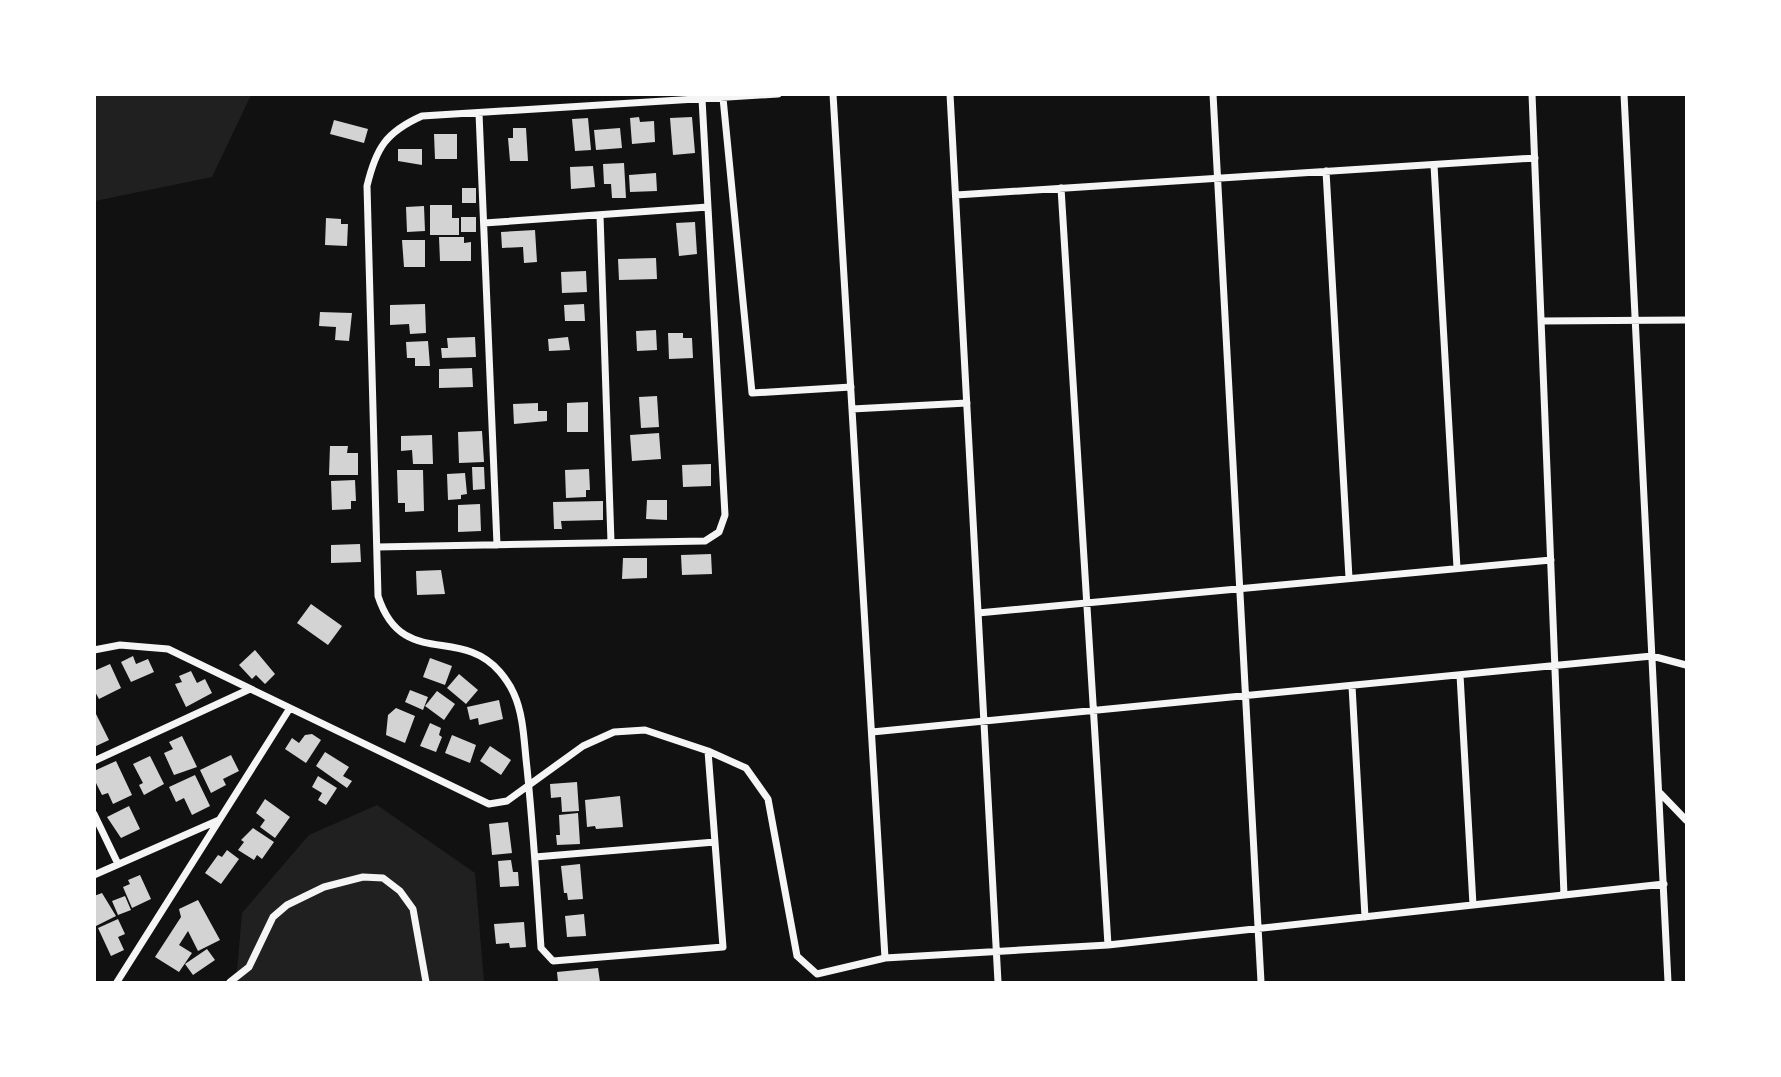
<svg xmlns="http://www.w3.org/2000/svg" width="1781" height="1077" font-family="Inter,sans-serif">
<rect width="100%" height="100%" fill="#111"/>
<path fill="#202020" d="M95 94H251V95L212 177 95 201Z
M377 805 475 873 484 982H236L242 913 309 835Z"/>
<path fill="#d3d3d3" d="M639 117 640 122 654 121 655 142 632 144 630 118Z
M692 117 695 153 673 155 670 118Z
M588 118 591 150 575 151 572 119Z
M334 120 368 129 364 143 330 134Z
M513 128H526L528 161H510L508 138H513Z
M620 128 622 148 596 150 594 130Z
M434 134H457V159H435Z
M398 149H422V165L398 161Z
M624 163 626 198H612L611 184H604L603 164Z
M593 166 595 187 571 189 570 167Z
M656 173 657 191 630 192 629 175Z
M462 188H476V203H462Z
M430 205H452V218H459V235H430Z
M424 206 425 231 407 232 406 207Z
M461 217H476V232H461Z
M326 218 341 219V224H348L347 246 325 245Z
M695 222 697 254 679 256 676 223Z
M535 230 537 262 524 263 523 247 502 248 501 232Z
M439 237H464V243L471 242V261H440Z
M402 240H425V267H404Z
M656 258 657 279 619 280 618 259Z
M586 271 587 292 562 293 561 272Z
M425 304 426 333 410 334 409 324 390 325V305Z
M584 304 585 321H565L564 305Z
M320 312 352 313 349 341 335 340 336 327 319 326Z
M656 330 657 350 637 351 636 331Z
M668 333H683V338H692L693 358 669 359Z
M475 337 476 357 442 358 441 348H448L447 338Z
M568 337 570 350 549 351 548 339Z
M428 341 430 366H415V358H407L406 342Z
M472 368 473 387 439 388V369Z
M657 396 659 427 641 428 639 397Z
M588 402V432H567V403Z
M538 403V411H547V421L514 424 513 404Z
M482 431 484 462 459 463 458 432Z
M659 433 661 459 632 461 630 435Z
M432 435 433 464H413L412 450 401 451V436Z
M330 446H348L347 453H358V475H329Z
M711 464V486L683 487 682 465Z
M472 467H484L485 489 473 490Z
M589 469 590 490H586V497L566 498 565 470Z
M397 470H423L424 511 405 512V503H398Z
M465 473 467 494 461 495V499L448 500 447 474Z
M355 480 356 501H351V509L332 510 331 481Z
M647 500H667V520L646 519Z
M603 501V520L561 521 562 529H554L553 502Z
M480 504 481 531 458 532V505Z
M360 544 361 562 331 563V545Z
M711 554 712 574 682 575 681 555Z
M623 558H647V578L622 579Z
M441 570 445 594 417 595 416 571Z
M311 604 342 626 328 645 297 623Z
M255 650 275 674 265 684 256 675 252 679 239 665Z
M133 656 136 664 148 659 154 672 131 682 121 662Z
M430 658 452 666 445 685 423 677Z
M110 664 121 688 99 699 94 690V671Z
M191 671 197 683 205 679 212 693 186 707 175 684 182 682 179 676Z
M459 674 478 690 466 704 447 688Z
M410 690 428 697 423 710 405 702Z
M437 691 455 704 444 720 425 706Z
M499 700 503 719 479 725 478 718 470 720 467 707Z
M396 708 415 716 405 743 386 735 388 715Z
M94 710 109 740 94 747Z
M430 723 441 728 439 735 442 737 436 752 420 746Z
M312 734 321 740 306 763 285 749 292 738 299 743 305 735Z
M452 735 476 745 470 763 445 753Z
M182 736 197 767 174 775 164 753 173 749 169 742Z
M490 746 511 760 501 775 480 761Z
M325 752 349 767 343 776 352 781 347 788 316 766Z
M231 755 239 771 223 779 226 785 211 793 200 770Z
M150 756 164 784 144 795 139 785 143 783 133 764Z
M116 761 132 795 113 804 108 793 102 795 94 779V771Z
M195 775 210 806 192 815 184 798 176 802 169 787Z
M318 776 337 788 326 805 318 800 322 793 312 787Z
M577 782 579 811 562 812 561 797 551 798 550 784Z
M620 796 623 827 596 829 595 826 587 827 585 800Z
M265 799 290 817 275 838 260 827 265 820 256 813Z
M129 806 140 829 121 838 107 817Z
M578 813 580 844 557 845 556 835H560L559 815Z
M508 822 512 853 492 855 489 824Z
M253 828 274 842 262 859 257 855 254 860 238 850 244 842 241 840Z
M227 850 239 859 221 884 205 873 218 855 222 857Z
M511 860 513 872H518L519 886 500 887 498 861Z
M580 864 583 899 568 900 567 893H564L561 866Z
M140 875 151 899 132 908 123 887 130 884 128 880Z
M102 893 116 916 94 927V896Z
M125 896 131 910 118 915 112 901Z
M198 900 220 940 198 951 188 931 179 945 192 953 179 972 155 957 181 917 179 909Z
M584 914 586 936 567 937 565 916Z
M118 919 125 934 118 937 124 950 111 956 98 928Z
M524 922 526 947 510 948 509 943 496 944 494 924Z
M207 949 215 960 193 975 185 964Z
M598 968 600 982H558L557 972Z"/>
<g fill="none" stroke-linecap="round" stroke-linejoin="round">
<path stroke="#f5f5f5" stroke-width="7" d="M833 94 885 958
M950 94 998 982
M1213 94 1261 982
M1532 94 1564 895
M1624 94 1668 982
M723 98 752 393 851 387
M479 113 497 545
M1434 165 1457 568
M1326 171 1349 578
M1061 188 1108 945
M956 195 1535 158
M600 215 611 542
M484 223 708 207
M1541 321 1686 320
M852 409 967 403
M377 547 705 541 719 532 725 515 702 99
M978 613 1551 560
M94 650 120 645 168 649 489 804 507 801 583 746 614 732 645 730 708 751 746 768 768 799 797 956 817 974 885 958 1108 945 1664 884
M1460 675 1473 905
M1352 686 1365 917
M872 732 1652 656 1686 665
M708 751 723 947 553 961 541 948C537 888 533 827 527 768 524 744 524 716 514 694 511 687 505 678 500 672 460 625 402 670 378 596L367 186C376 148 386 132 422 116L778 94
M94 761 250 689
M1660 793 1686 820
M94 814 118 864
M535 857 715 842
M94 875 219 820
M117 982 290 708
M230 982 249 967 273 917 287 905 324 887 363 877 383 878 400 891 413 909 426 982"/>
</g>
<rect width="1781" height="1077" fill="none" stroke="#ffffff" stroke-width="192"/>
</svg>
